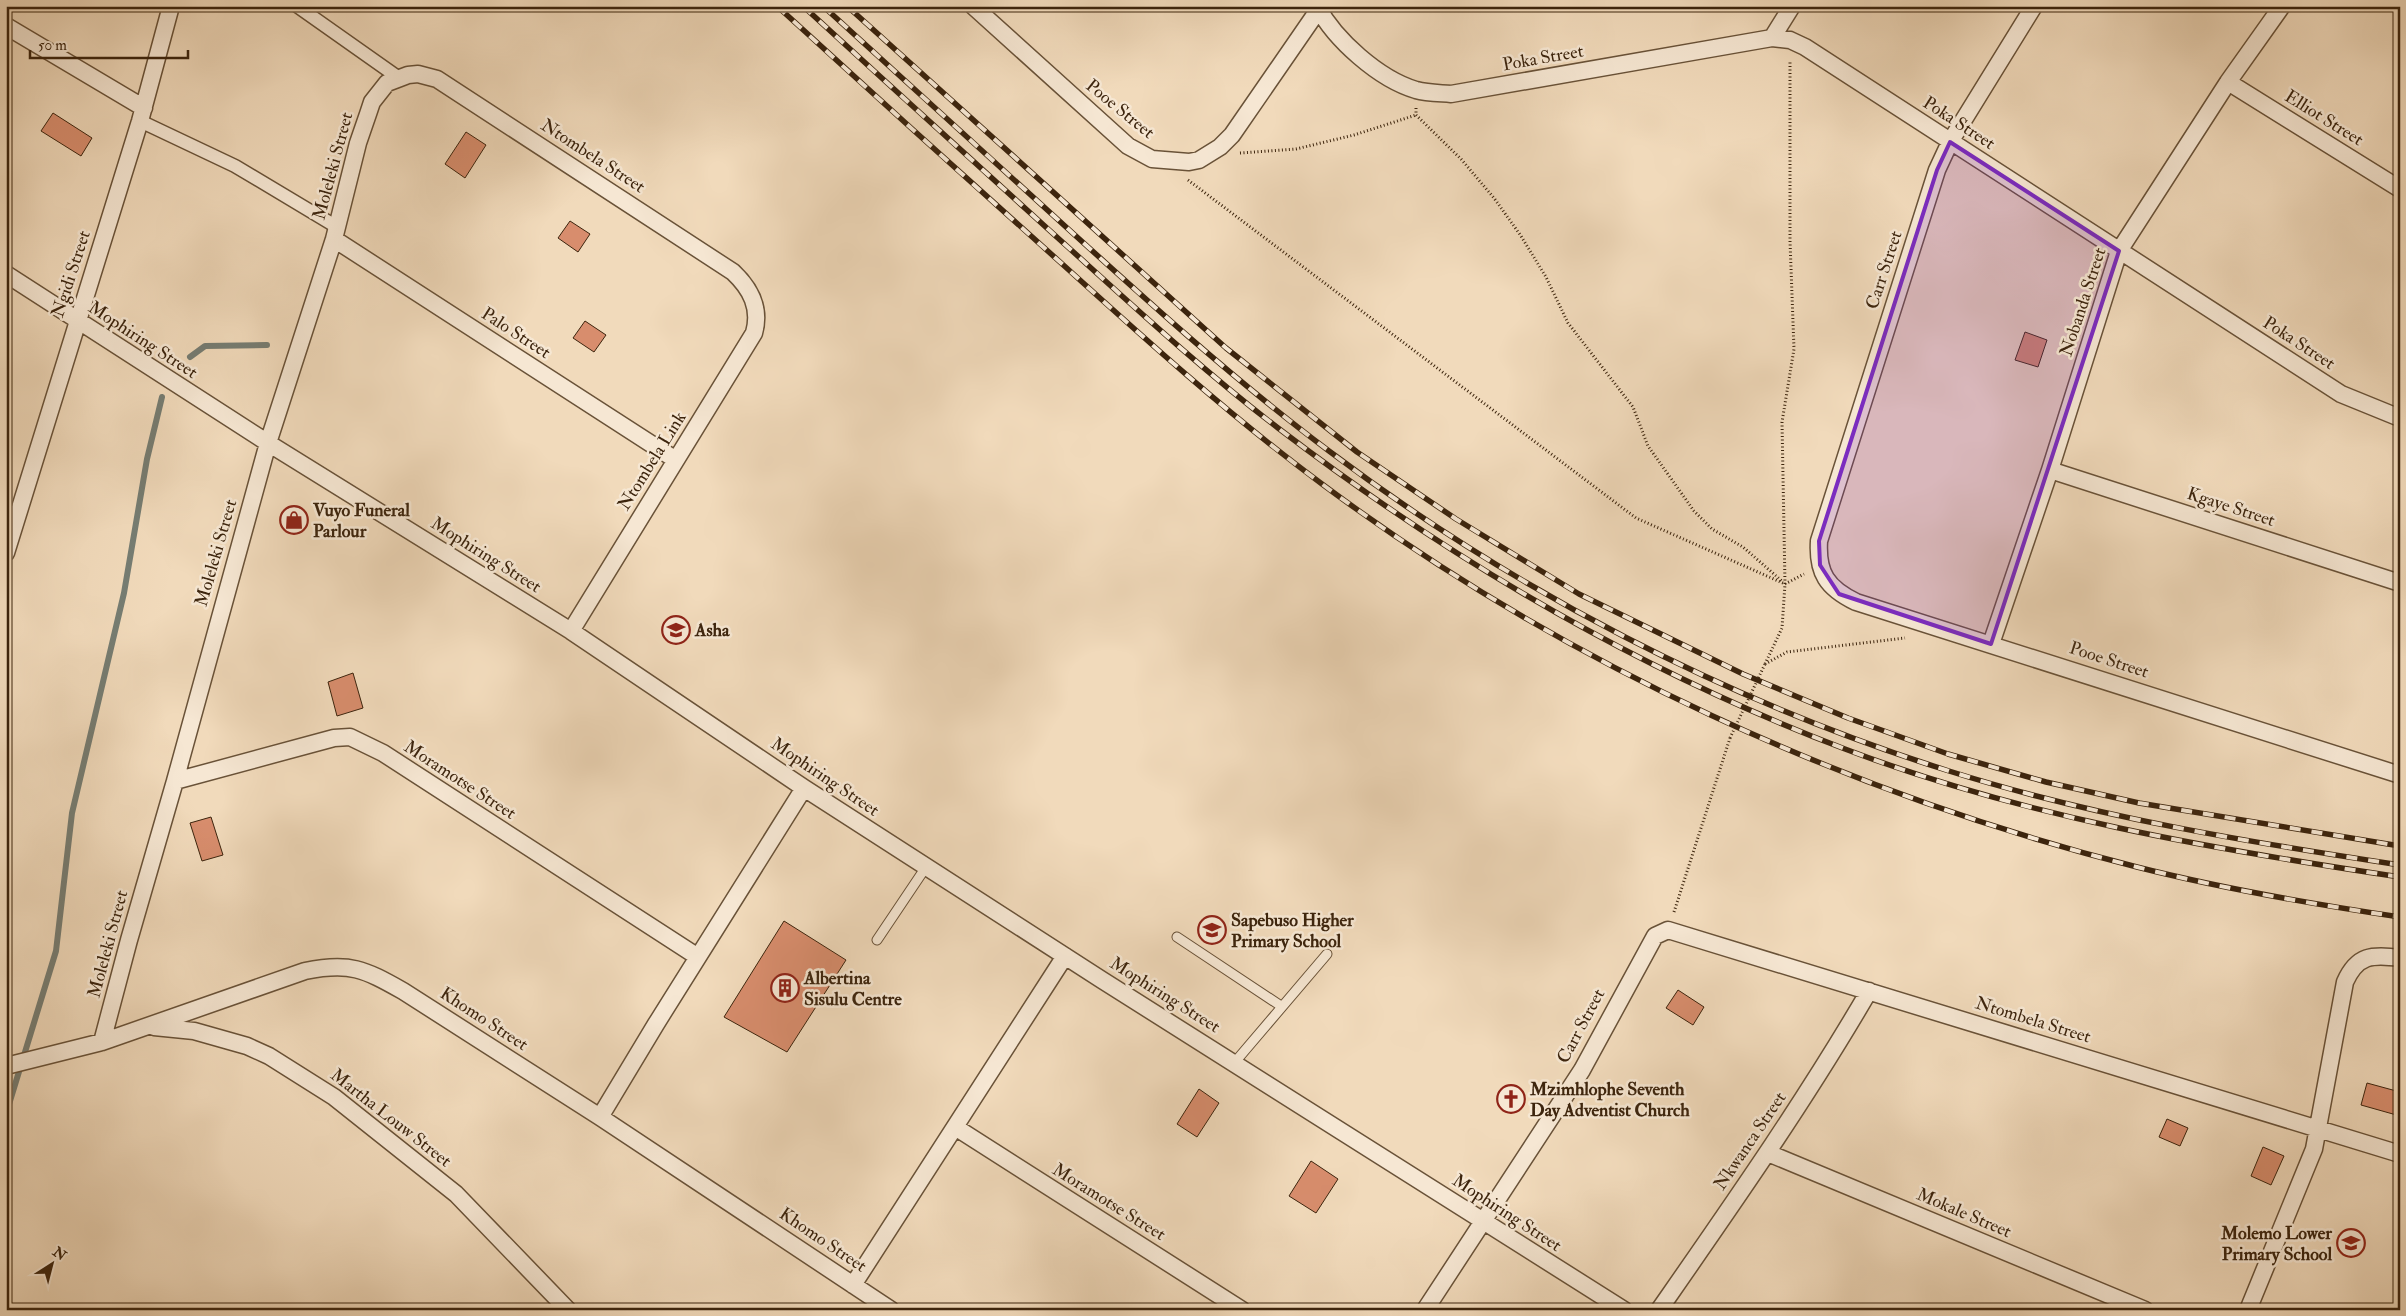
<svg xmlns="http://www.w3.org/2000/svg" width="2406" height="1316" font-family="'IM FELL Double Pica',serif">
<rect width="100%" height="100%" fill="#f1dabb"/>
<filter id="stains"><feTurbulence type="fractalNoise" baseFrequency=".004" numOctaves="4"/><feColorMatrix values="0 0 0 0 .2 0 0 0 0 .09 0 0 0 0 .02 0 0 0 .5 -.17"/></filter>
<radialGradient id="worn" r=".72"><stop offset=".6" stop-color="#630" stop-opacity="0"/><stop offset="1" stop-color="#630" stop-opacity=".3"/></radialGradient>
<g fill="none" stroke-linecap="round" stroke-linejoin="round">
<path stroke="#767d73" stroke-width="6" d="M190 357 205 346 267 345
M6 1114 56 951 72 813 124 593 147 459 162 397"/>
</g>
<path fill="#d88d6d" stroke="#3c240d" d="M53 113 92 138 81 156 41 131Z
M466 132 486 145 465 178 445 164Z
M570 221 590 234 578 252 558 238Z
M585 321 606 335 594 352 573 338Z
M2025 332 2047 340 2038 367 2015 360Z
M353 673 363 708 337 716 328 682Z
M211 817 223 855 202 861 190 823Z
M784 921 846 960 787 1052 724 1017Z
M1678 990 1704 1007 1693 1025 1666 1008Z
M2367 1083 2400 1092V1116L2361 1105Z
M1199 1089 1219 1103 1197 1137 1177 1124Z
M2167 1119 2188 1128 2180 1146 2159 1137Z
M2263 1147 2284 1156 2271 1185 2251 1176Z
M1311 1161 1338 1179 1316 1213 1289 1196Z"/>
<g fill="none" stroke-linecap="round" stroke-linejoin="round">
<defs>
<path id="service" d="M1177 937 1281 1006
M877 940 926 867
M1235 1062 1327 954"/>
<path id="pedestrian" d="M297 6 399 78
M140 121 235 166 337 227"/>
<path id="minor" d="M973 6 1128 146 1152 159 1189 162 1199 160 1220 147 1232 135 1319 9
M1317 6C1335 40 1379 79 1416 90 1427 93 1439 93 1451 94L1772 38 1790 40 1805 47 2341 394 2400 418
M2034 6 1950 142 1937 170 1819 541C1817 573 1827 588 1856 602L2400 775
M6 26 144 108
M1772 38 1792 6
M2228 82 2400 189
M334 239 676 460
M6 274 268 443 571 631 804 788 1102 980 1624 1310
M2050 470 2400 583
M6 553 140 121 171 6
M1991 644 2050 470 2119 251 2228 82 2282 6
M175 781 334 738 350 737 383 753 698 957
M154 1027 194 1031 247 1046 269 1056 334 1097 456 1194 568 1310
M102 1042 129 940 175 781 268 443 334 239 358 143 368 114 372 102 387 83 408 75 418 74 437 79 733 272C751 289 761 308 754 333L571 631
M6 1066 102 1042 305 971C350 962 364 969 403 991L600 1117 891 1310
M600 1117 656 1024 804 788
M955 1127 1242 1310
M1768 1153 2145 1310
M853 1285 1065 956
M1425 1310 1582 1070 1655 936 1668 930 2400 1154
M1659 1310C1732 1205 1805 1101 1869 991
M2248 1310 2314 1149 2345 982C2357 955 2372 954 2400 958"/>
</defs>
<use href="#service" stroke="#695238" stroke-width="11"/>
<use href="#pedestrian" stroke="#695238" stroke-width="15"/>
<use href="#minor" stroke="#695238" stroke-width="19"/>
<path stroke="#3c240d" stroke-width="3" stroke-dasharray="1 2.5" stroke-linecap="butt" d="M1416 108V115L1461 159 1494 198 1521 236 1546 277 1568 323 1633 407 1648 446 1694 511 1712 529 1743 547 1783 582
M1240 153 1296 149 1354 135 1416 115
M1188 180 1636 518 1785 584
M1785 584 1804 574
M1765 664 1782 628 1785 584 1782 422 1794 349 1790 241V61
M1765 664 1787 652 1905 638
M1674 912 1730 738"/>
<use href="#service" stroke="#f6e7d3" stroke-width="9"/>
<use href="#pedestrian" stroke="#f6e7d3" stroke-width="12"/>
<use href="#minor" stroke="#f6e7d3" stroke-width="16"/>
<defs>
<path id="rail" d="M777 6C871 92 965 177 1060 262 1145 339 1230 416 1322 484 1564 664 1846 793 2137 867 2224 889 2312 904 2400 917
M803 6C888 84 973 161 1059 239 1130 303 1201 369 1278 428 1451 560 1642 672 1845 749 2024 817 2212 849 2400 877
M823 6C901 77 978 147 1055 217 1144 298 1233 379 1329 451 1515 591 1727 701 1949 771 2095 817 2248 842 2400 865
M847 6 1226 348 1357 452 1456 519 1579 594 1743 674 1848 718 1948 754 2046 782 2139 803 2400 846"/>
</defs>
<use href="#rail" stroke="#3c240d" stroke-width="5.5"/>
<use href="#rail" stroke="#f6e7d3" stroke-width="4" stroke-dasharray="11" stroke-linecap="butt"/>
<path stroke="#3c240d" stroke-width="3" stroke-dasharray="1 2.5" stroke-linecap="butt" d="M1730 738 1765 664"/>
</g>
<path fill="#7b2cbf" fill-opacity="0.2" stroke="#7b2cbf" stroke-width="4" stroke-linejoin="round" d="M1950 142 2119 251 1991 644 1839 594 1820 565 1819 541 1937 170Z"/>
<defs>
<symbol id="shop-ring" viewBox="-11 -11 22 22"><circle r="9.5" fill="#f6e7d3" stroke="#8f2418" stroke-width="1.5"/><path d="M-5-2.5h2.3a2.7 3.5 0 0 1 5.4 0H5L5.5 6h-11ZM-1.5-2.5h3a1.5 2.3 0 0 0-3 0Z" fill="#8f2418"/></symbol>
<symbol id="school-ring" viewBox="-11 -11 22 22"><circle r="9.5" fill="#f6e7d3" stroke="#8f2418" stroke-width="1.5"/><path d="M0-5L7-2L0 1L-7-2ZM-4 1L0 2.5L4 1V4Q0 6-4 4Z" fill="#8f2418"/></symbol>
<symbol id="building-ring" viewBox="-11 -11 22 22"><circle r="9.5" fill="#f6e7d3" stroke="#8f2418" stroke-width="1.5"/><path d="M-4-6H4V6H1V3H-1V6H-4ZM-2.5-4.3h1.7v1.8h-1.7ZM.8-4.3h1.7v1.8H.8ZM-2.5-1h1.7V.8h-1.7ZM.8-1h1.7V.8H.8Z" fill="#8f2418"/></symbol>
<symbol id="church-ring" viewBox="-11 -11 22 22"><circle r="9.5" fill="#f6e7d3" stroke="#8f2418" stroke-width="1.5"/><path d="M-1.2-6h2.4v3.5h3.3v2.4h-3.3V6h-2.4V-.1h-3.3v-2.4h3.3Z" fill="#8f2418"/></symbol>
</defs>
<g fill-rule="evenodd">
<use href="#shop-ring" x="278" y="504" width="32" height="32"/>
<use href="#school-ring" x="660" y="614" width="32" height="32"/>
<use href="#school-ring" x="1196" y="914" width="32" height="32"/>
<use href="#building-ring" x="769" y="972" width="32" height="32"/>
<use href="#church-ring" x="1495" y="1083" width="32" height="32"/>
<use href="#school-ring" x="2335" y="1227" width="32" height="32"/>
</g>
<g text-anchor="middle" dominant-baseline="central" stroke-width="5" stroke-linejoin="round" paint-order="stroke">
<g font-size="18" fill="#3c240d" stroke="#f6e7d3">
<text transform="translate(1543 58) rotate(-10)">Poka Street</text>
<text transform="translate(1120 109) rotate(39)">Pooe Street</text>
<text transform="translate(2324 118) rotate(32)">Elliot Street</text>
<text transform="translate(1959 123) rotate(33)">Poka Street</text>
<text transform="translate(593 156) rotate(33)">Ntombela Street</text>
<text transform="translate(333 166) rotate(-75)">Moleleki Street</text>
<text transform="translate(1884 270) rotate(-72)">Carr Street</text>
<text transform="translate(71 274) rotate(-72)">Ngidi Street</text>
<text transform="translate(2083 302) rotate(-72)">Nobanda Street</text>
<text transform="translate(516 333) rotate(33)">Palo Street</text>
<text transform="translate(143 340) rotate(33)">Mophiring Street</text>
<text transform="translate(2299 343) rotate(33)">Poka Street</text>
<text transform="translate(652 461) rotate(-58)">Ntombela Link</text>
<text transform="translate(2231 507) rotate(18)">Kgaye Street</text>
<text transform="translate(216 553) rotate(-74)">Moleleki Street</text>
<text transform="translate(486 555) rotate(32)">Mophiring Street</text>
<text transform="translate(2109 660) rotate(18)">Pooe Street</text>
<text transform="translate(825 777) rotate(34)">Mophiring Street</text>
<text transform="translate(460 780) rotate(33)">Moramotse Street</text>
<text transform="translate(108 944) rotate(-75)">Moleleki Street</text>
<text transform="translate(1165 995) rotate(32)">Mophiring Street</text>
<text transform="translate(484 1019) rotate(33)">Khomo Street</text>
<text transform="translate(2033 1020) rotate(17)">Ntombela Street</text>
<text transform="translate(1581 1026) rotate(-62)">Carr Street</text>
<text transform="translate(391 1118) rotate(38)">Martha Louw Street</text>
<text transform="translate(1750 1141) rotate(-56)">Nkwanca Street</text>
<text transform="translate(1109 1202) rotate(32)">Moramotse Street</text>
<text transform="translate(1507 1213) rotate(33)">Mophiring Street</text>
<text transform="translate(1964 1213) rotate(23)">Mokale Street</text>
<text transform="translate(823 1240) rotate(34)">Khomo Street</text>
</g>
<g font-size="18" font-weight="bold" fill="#3c240d" stroke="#f6e7d3" text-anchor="start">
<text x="313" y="510">Vuyo Funeral<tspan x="313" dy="21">Parlour</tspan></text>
<text x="695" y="630">Asha</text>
<text x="1231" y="920">Sapebuso Higher<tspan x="1231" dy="21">Primary School</tspan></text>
<text x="804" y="978">Albertina<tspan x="804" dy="21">Sisulu Centre</tspan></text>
<text x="1530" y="1089">Mzimhlophe Seventh<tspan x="1530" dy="21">Day Adventist Church</tspan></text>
<text x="2332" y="1233" text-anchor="end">Molemo Lower<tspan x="2332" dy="21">Primary School</tspan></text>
</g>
</g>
<rect width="2406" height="1316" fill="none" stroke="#f1dabb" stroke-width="25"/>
<rect x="8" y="8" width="2391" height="1301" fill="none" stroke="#3c240d" stroke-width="2.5"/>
<rect x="12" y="12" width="2381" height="1291" fill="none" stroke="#3c240d"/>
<g transform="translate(52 1264) rotate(36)" stroke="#f6e7d3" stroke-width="4" paint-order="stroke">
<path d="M0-4L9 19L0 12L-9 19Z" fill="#3c240d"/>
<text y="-8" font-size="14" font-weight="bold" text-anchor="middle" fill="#3c240d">N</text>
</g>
<path d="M30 50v8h158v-8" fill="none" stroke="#3c240d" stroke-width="2.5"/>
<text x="38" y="50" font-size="15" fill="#3c240d" stroke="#f6e7d3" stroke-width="4" paint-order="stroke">50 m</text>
<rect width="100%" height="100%" filter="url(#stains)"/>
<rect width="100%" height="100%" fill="url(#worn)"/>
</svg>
